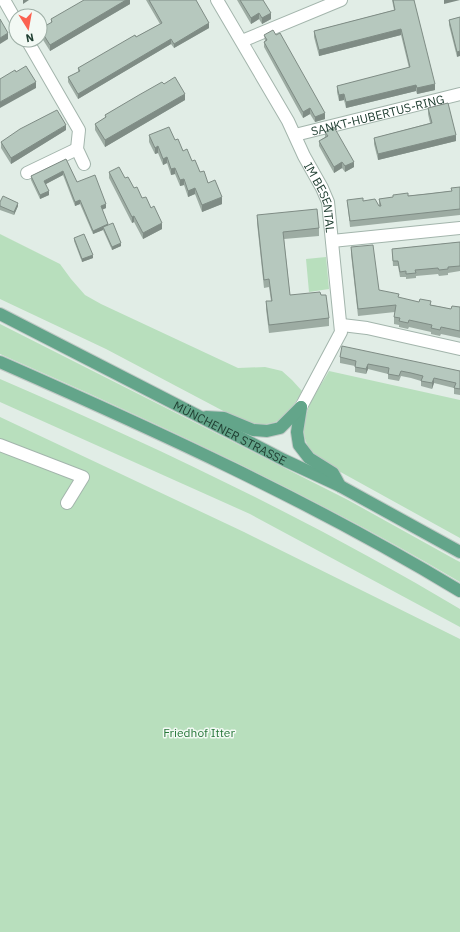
<svg xmlns="http://www.w3.org/2000/svg" width="460" height="932" font-family="'IBM Plex Sans',sans-serif">
<rect width="100%" height="100%" fill="#e1ede6"/>
<path fill="#b8dfbd" d="M0 234 60 264 71 279 85 295 101 304 238 368 265 367 282 371 292 380 302 391C286 419 280 428 246 423L106 349 0 299Z
M326 257 329 289 309 292 306 259Z
M0 324 348 500 456 560 460 562V582C312 495 157 423 0 354Z
M329 371 460 400V538L326 464C322 460 315 457 312 452 291 426 316 394 329 371Z
M0 379C157 447 313 521 460 609V627L250 514 0 402Z
M0 417 244 532 460 639V932H0Z"/>
<g fill="none" stroke-linecap="round" stroke-linejoin="round">
<defs>
<g id="minor">
<path d="M4 0 16 21"/>
<path id="s1" d="M217 0 288 121 304 156 322 188 328 202 341 332 301 407"/>
<path d="M27 40 79 130 77 149 84 164"/>
<path d="M242 41 341 0"/>
<path id="s2" d="M295 135 460 94"/>
<path d="M27 173 77 149"/>
<path d="M332 241 460 228"/>
<path d="M342 325 367 328 460 349"/>
<path d="M0 445 83 477 67 503"/>
</g>
<g id="major">
<path id="s3" d="M0 314 284 460 340 486 460 552"/>
<path d="M0 362C157 431 313 502 460 591"/>
<path d="M301 407 297 432 299 445 309 458 333 473 340 486"/>
<path d="M206 417 224 418 253 430 267 431 280 428 301 407"/>
</g>
</defs>
<use href="#minor" stroke="#a3b5ac" stroke-width="14"/>
<use href="#major" stroke="#c1c9c6" stroke-width="14"/>
<use href="#minor" stroke="#fff" stroke-width="12"/>
<use href="#major" stroke="#63a58a" stroke-width="12"/>
</g>
<path fill="#9daca3" d="M130 0V4L50 51 40 35V29L51 23V19Z
M146 0H196L209 28 174 48 171 44 78 99 68 82V77L78 72V68L136 37 160 24Z
M237 0H263L271 19 262 24 259 19 251 24Z
M392 0H414L435 90 417 94 416 91 346 108 344 100 339 101 337 92V86L409 68 401 35 319 56 314 37V31L394 10Z
M460 17 457 57 449 25V20Z
M264 35 325 119 315 122 310 114 303 118 264 47V42L265 41Z
M164 84 185 100 105 147 95 130V124L105 118V115Z
M428 108 456 141 378 160 374 144V138L430 123 428 114Z
M66 130 11 164 1 148V142Z
M325 132 354 167 345 172 342 168 334 173 319 146V141L325 137Z
M149 135 175 140 208 183 222 204 202 212 195 194 188 197 184 185 180 186 175 174 171 175 167 163 163 165 158 153 155 154 149 142Z
M66 159 77 182 106 208 102 210 108 225 121 246 112 250 103 230 93 234 80 204 75 206 63 175 46 184 49 195 40 199 31 180V176Z
M109 172 125 178 134 188 162 229 143 239 134 222 132 223 109 178Z
M460 187V215L350 227 347 200 363 201 379 206V199L451 191Z
M0 202 18 206 14 215 0 210Z
M257 215 319 228V236L284 239 290 295 329 318V326L269 333 266 309V301H271L269 287 264 288 257 223Z
M74 238 93 258 82 262 74 241Z
M460 242V271L448 273V275L439 276 438 274 416 276V278L406 279V277H400L398 266H393L392 249Z
M351 247 379 290 399 298 451 309 460 307V338L441 334 440 336 431 334V332L409 327 408 329 399 327V325L394 324V317L395 312 358 316 351 254Z
M340 357 460 371V395L454 394V388L434 383 432 389 421 386V381L411 378 401 376 399 381 388 379V374L368 369 366 374 355 372V366L340 363Z"/>
<path fill="#7f8c85" d="M23 0H29L23 4Z
M126 0H130V4L50 51V45Z
M444 0H460L444 4Z
M259 13V19L251 24V18Z
M271 13V19L262 24V18Z
M209 23V28L174 48V44Z
M401 29V35L319 56V50Z
M8 33V39L0 44V38Z
M171 39V44L78 99V94Z
M460 51V56L457 57V52Z
M36 82V88L0 108V102Z
M435 84V90L417 94V88Z
M416 85V91L346 108V102Z
M185 94V100L105 147V140Z
M344 94V100L339 101V95Z
M310 108V114L303 118V112Z
M325 113V119L315 122V117Z
M66 125V130L11 164V158Z
M456 135V141L378 160V154Z
M158 146V153L155 154V148Z
M167 157V163L163 165V159Z
M342 162V168L334 173V167Z
M354 162V167L345 172V166Z
M175 168V174L171 175V169Z
M63 171V175L44 185V181Z
M184 179V185L180 186V180Z
M195 188V194L188 197V191Z
M49 191V195L40 199V195Z
M222 197V204L202 212V205Z
M80 200V204L75 206V202Z
M18 203V206L14 215V212Z
M106 204V208L101 210V206Z
M134 216V222L132 223V217Z
M162 223V229L143 239V233Z
M108 224V228L103 227V230L93 234V231Z
M121 243V246L112 250V247Z
M93 255V258L82 262V259Z
M368 364V369L366 374V369Z
M434 378V383L432 389V383Z"/>
<path fill="#b6c8be" stroke="#7f8c85" d="M84 0H126L50 45 40 29 52 22 51 19Z
M149 0H196L209 23 174 44 171 39 78 94 68 77 80 71 78 68 135 35 136 37 162 23Z
M240 0H263L271 13 262 18 259 13 251 18Z
M393 0H414L435 84 417 88 416 85 346 102 344 94 339 95 337 86 410 67 401 29 319 50 314 31 395 10Z
M460 17V51L457 52 449 20Z
M0 19 8 33 0 38Z
M273 30 276 35 280 33 325 113 315 117 310 108 303 112 264 42 267 40 264 35Z
M26 66 36 82 0 102V79L15 70 16 72Z
M175 77 185 94 105 140 95 124 106 117 105 115 139 95 162 82 164 84Z
M448 103 456 135 378 154 374 138 432 123 428 108Z
M57 110 66 125 11 158 1 142 20 129Z
M169 127 175 140 178 139 183 151 187 149 192 161 195 160 200 172 204 171 208 183 215 180 222 197 202 205 195 188 188 191 184 179 180 180 175 168 171 169 167 157 163 159 158 146 155 148 149 135Z
M334 127 354 162 345 166 342 162 334 167 319 141 328 136 325 132 332 128Z
M66 159 77 182 95 175 106 204 101 206 108 224 93 231 80 200 75 202 63 171 44 181 49 191 40 195 31 176Z
M119 167 125 178 128 177 134 188 137 187 142 198 146 197 151 208 154 206 162 223 143 233 134 216 132 217 109 172Z
M460 187V209L350 221 347 200 363 198V201L375 199 379 206H381L379 199 393 197V195L408 193V196L427 194 452 191 451 188Z
M3 196 18 203 14 212 0 206V202Z
M317 209 319 228 283 232 290 295 320 292 321 295H326L329 318 269 325 266 301H272L269 279 264 280 257 215Z
M113 223 121 243 112 247 103 227Z
M84 234 93 255 82 259 74 238Z
M460 242V266L448 267V269L439 270 438 268 415 270 416 273 406 274V271L400 272 398 261H393L392 249Z
M373 245 379 290 399 294 398 297 419 302 420 299 431 301 430 305 441 307 451 309 452 306 460 307V331L441 327 440 330 431 328 432 325 409 320 408 323 399 321 400 318 394 317 396 305 358 309 351 247Z
M342 346 460 371V389L454 388 456 383 434 378 432 383 421 381 423 376 411 373 401 371 399 376 388 374 389 368 368 364 366 369 355 367 356 361 340 357Z"/>
<g text-anchor="middle" dominant-baseline="central" stroke-width="3" stroke-linejoin="round" paint-order="stroke">
<g font-size="12" fill="#203f32" stroke="#f2f9f4">
<text stroke="none"><textPath href="#s2" startOffset="85">SANKT-HUBERTUS-RING</textPath></text>
<text stroke="none"><textPath href="#s1" startOffset="224">IM BESENTAL</textPath></text>
<text stroke="none"><textPath href="#s3" startOffset="259">MÜNCHENER STRASSE</textPath></text>
</g>
<g font-size="12" fill="#28783b" stroke="#f2f9f4">
<text x="199" y="732">Friedhof Itter</text>
</g>
</g>
<g transform="translate(28 28) rotate(169)"><circle r="19" fill="#f2f9f4" stroke="#9eafa6"/>
<path d="M0-3L7 15L0 10L-7 15Z" fill="#fb6251"/>
<text y="-6" font-size="11" font-weight="bold" text-anchor="middle" fill="#203f32">N</text>
</g>
</svg>
